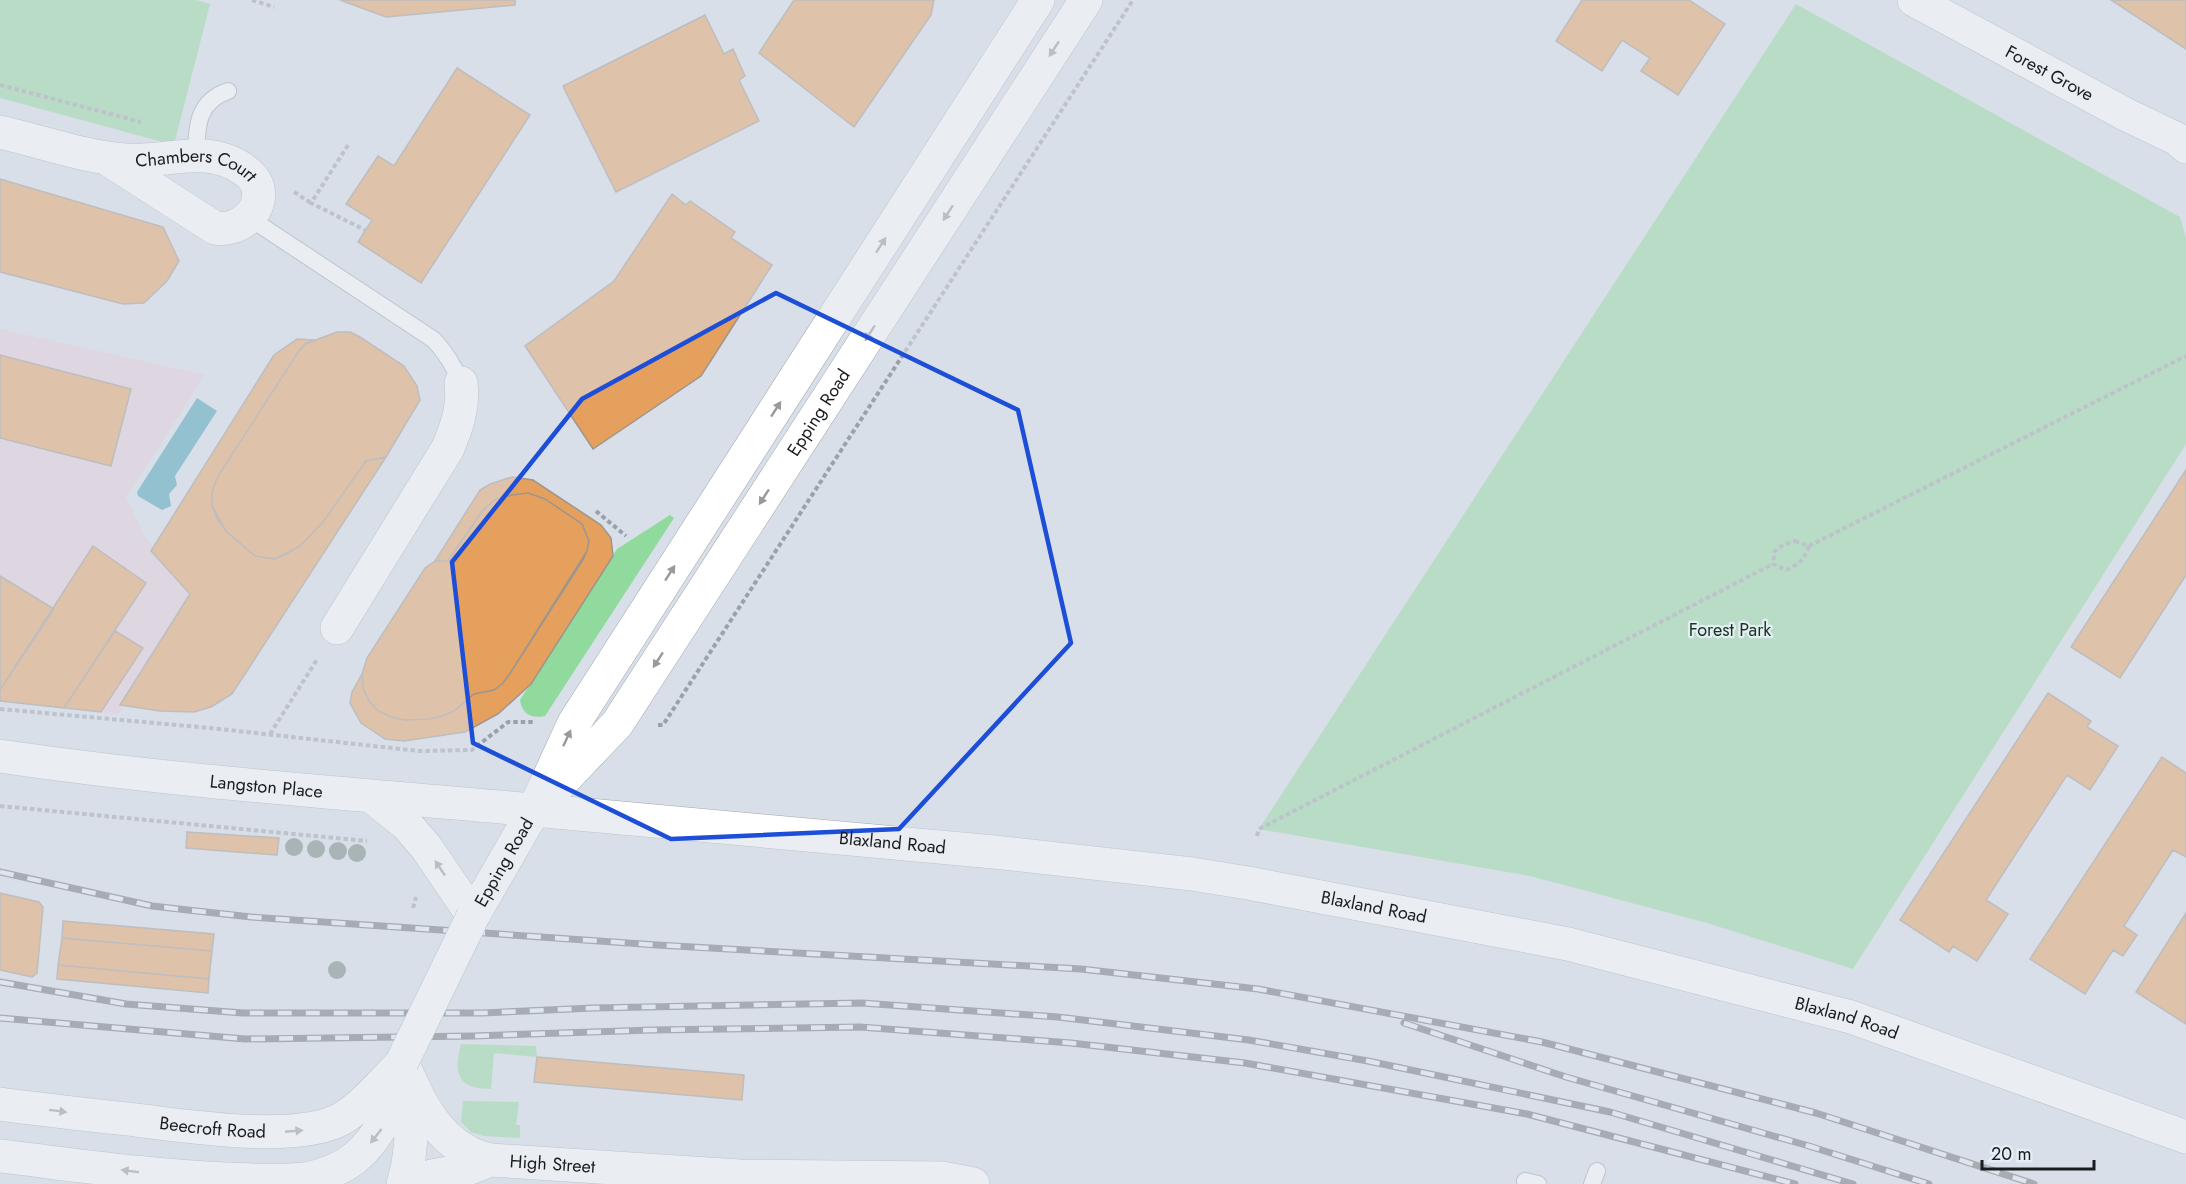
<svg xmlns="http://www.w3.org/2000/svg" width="2186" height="1184" font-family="Jost,sans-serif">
<rect width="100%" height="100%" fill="#d8dfe8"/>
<path fill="#e4cdda" d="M0 329 205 375 126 497 145 537 195 593 118 714 0 701Z"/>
<path fill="#91da9e" d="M0 0H196L210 4 174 145 0 98Z
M1796 4 2180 217 2186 238V444L1853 969 1707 923 1530 876 1259 829Z
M670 515 674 518 545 716C531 719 522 714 520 700L617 549Z
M461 1044 536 1046 537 1057 494 1053 491 1089C458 1089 453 1074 461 1044Z
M463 1101 519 1102 516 1125H520V1138L484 1136 471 1132 461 1122Z"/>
<path fill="#3e9eb4" d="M197 398 217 411 175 476 177 485 169 494 171 506 162 510 138 496 137 492Z"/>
<path fill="#e5a05d" stroke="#9d958e" stroke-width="1.5" d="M340 0H515V5L386 17Z
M794 0H934L931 15 854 127 759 53Z
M1582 0H1689L1725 24 1678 95 1641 71 1650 58 1622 40 1602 71 1556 41Z
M2111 0H2186V49Z
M705 15 724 54 733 49 745 76 739 80 759 121 616 192 563 86Z
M457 68 530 115 421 283 358 242 372 220 346 204 378 156 394 166Z
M0 179 163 227 179 261 167 281 144 303 123 304 0 272Z
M672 194 686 205 690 201 735 232 731 238 772 265 701 376 593 449 525 346 614 281Z
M337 332H350L360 337 404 366 417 386 420 400 386 457 366 461 323 522 300 546 275 559 255 556 226 531 217 519 212 506V492L218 476 299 351 305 344Z
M297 339 314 340 305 344 299 351 218 476 212 492V506L226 531 255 556 275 559 286 554 300 546 323 522 366 461 386 457 232 694 211 707 194 712 160 711 120 705 190 594 151 551 274 355Z
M0 355 131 389 111 466 0 438Z
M2186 470V575L2120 678 2071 647Z
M512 477 533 480 601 525 611 538 613 556 531 684 498 714 465 732 404 741 385 739 361 723 350 703 352 692 362 674 363 688 369 701 378 711 391 717 405 720 429 719 442 716 454 711 474 694 494 690 502 684 509 675 587 551 589 541 582 524 545 499 528 493 512 495 496 499 483 510 448 561H435L480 490 490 484Z
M528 493 545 499 582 524 589 541 587 551 583 560 509 675 502 684 494 690 474 694 454 711 442 716 429 719 405 720 391 717 378 711 369 701 363 688 362 674 367 658 425 568 435 561H448L483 510 496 499 512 495Z
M93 546 146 583 64 708 0 701V690Z
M0 576 54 609 0 690Z
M115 631 143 648 101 712 64 708Z
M2048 693 2091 721 2087 727 2118 746 2090 790 2067 775 1986 900 2008 914 1977 961 1953 946 1949 952 1900 920Z
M2162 757 2186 773V857L2173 850 2124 926 2137 935 2123 956 2113 950 2085 994 2030 959Z
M187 832 279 838 277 855 186 848Z
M0 893 39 902 43 907 37 973 32 977 0 970Z
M2186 913V1024L2136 992Z
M63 921 214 934 212 951 62 938Z
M62 938 212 951 209 979 58 965Z
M58 965 209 979 208 993 57 979Z
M537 1057 744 1075 742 1100 534 1082Z"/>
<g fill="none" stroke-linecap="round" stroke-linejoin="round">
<defs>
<path id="service" d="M196 157C197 128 196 102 228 91
M248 217 434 340C446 353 454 366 461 383
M1525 1181 1538 1184
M1592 1184 1597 1171"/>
<g id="minor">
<path id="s1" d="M1914 0 2125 114 2177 139 2186 147"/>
<path id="s2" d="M0 132C40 141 84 157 125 160 157 163 194 149 225 160 237 164 256 175 258 189 263 214 236 232 215 228L106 158"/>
<path d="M337 628 448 448C457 426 464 407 461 383"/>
</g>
<g id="tertiary">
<path id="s3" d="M0 756C177 782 356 794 534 810"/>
<path d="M372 797 406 824 426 847 473 916"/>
<path id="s4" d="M402 1062C417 1096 433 1134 468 1152 475 1156 483 1158 490 1160L739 1176 942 1178 973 1184"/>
<path d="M403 1184C413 1152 413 1121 408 1087"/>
<path d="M419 1184 432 1176 465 1170 490 1160"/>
</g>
<g id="primary">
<path id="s5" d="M552 792 617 724 1086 0"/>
<path id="s6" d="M534 810 994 852 1192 874 1248 883 1568 944 1851 1017 2186 1137"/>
<path id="s7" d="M473 916 534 810 574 723 1038 0"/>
<path id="s8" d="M0 1104C45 1110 91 1115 136 1120 187 1126 299 1144 343 1118 365 1104 382 1083 400 1065"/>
<path d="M0 1156C76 1165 151 1176 227 1179 253 1180 279 1182 305 1179 322 1176 341 1169 355 1158 387 1131 392 1100 402 1062"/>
</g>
</defs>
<use href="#service" stroke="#9fa6ae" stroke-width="18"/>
<use href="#minor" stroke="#9fa6ae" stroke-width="34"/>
<use href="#tertiary" stroke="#9fa6ae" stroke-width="34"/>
<use href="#primary" stroke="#9fa6ae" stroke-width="34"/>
<path stroke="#9ba1a8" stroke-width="4" stroke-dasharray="4.5 3" stroke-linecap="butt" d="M252 0 274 7
M0 85 141 122
M348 145 311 203 365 230
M294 192 311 203
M596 511 626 536
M1795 541 1809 546C1804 559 1799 565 1786 570L1773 564 1775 551 1783 545Z
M1809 546 2186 356
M0 709 210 728 419 751 472 750 508 722H534
M658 725H663L1133 0
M270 734 318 658
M0 806 367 841
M1257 836 1259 829 1773 564
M413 908 416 897"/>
<use href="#service" stroke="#fff" stroke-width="16"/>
<use href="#minor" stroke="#fff" stroke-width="33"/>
<use href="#tertiary" stroke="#fff" stroke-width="33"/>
<use href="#primary" stroke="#fff" stroke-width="33"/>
<defs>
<path id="rail" d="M0 872 152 906 251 917 657 945 1081 969 1258 989 1542 1042 1816 1113 2034 1184
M0 982 126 1004 243 1013H482L594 1008 862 1003 1058 1017 1249 1040 1368 1061 1610 1112 1853 1184
M0 1018 245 1039 473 1036 652 1030 860 1027 1071 1043 1245 1063 1527 1114 1795 1184
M1404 1023 1566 1077 1809 1146 1929 1184"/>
</defs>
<use href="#rail" stroke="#6a6e74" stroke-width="7"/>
<use href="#rail" stroke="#e5edf5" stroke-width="4.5" stroke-dasharray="14" stroke-linecap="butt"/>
<defs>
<path id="primary-bridge" d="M402 1062 473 916"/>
</defs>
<use href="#primary-bridge" stroke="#9fa6ae" stroke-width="34" stroke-linecap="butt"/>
<use href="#primary-bridge" stroke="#fff" stroke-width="33"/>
</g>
<g fill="#6d8278">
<circle cx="294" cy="847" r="9"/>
<circle cx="316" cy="849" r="9"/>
<circle cx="338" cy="851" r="9"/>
<circle cx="357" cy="853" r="9"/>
<circle cx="337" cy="970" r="9"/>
</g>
<defs><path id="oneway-solid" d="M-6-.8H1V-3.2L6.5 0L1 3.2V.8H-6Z" transform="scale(1.5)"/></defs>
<g fill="#98999b">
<use href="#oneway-solid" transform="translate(1054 49) rotate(123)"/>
<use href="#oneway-solid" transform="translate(948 213) rotate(123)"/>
<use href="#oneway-solid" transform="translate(881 245) rotate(-57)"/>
<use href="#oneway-solid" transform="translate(870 333) rotate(123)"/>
<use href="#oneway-solid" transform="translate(776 409) rotate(-57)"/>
<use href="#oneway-solid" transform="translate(764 497) rotate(123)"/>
<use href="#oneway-solid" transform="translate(670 573) rotate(-57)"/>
<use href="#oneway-solid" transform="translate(658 660) rotate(123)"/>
<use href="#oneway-solid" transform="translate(567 738) rotate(-65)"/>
<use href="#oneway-solid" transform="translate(440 868) rotate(-124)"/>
<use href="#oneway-solid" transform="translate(58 1111) rotate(7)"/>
<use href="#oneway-solid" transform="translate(294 1131) rotate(-5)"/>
<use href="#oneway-solid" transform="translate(376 1136) rotate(128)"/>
<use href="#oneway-solid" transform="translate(130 1171) rotate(-173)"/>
</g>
<path d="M0 0H2186V1184H0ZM776 293 1018 410 1071 643 899 829 671 839 473 743 452 562 582 399Z" fill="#d8dfe8" fill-opacity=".55" fill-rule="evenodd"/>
<path fill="none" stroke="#1d4ed8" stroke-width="4.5" stroke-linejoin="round" d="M776 293 1018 410 1071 643 899 829 671 839 473 743 452 562 582 399Z"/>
<g text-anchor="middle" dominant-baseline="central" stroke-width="4.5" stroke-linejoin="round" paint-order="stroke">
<g font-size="18" fill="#1a1d20" stroke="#e5edf5">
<text stroke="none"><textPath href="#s1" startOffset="154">Forest Grove</textPath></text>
<text stroke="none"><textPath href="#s2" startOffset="201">Chambers Court</textPath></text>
<text stroke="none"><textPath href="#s5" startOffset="465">Epping Road</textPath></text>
<text stroke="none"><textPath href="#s3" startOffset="268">Langston Place</textPath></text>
<text stroke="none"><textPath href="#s6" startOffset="360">Blaxland Road</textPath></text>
<text stroke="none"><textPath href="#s7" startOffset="62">Epping Road</textPath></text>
<text stroke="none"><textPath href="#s6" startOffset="846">Blaxland Road</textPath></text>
<text stroke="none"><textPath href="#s6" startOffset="1332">Blaxland Road</textPath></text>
<text stroke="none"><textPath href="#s8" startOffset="214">Beecroft Road</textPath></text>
<text stroke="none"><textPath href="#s4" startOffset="200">High Street</textPath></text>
</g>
<g font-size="18" fill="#15351c" stroke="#e5edf5">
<text x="1730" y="630">Forest Park</text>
</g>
</g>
<path d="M1982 1160v9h112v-9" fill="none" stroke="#1a1d20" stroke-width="3"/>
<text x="1991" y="1160" font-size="18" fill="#1a1d20" stroke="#e5edf5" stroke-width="4.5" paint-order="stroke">20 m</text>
</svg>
